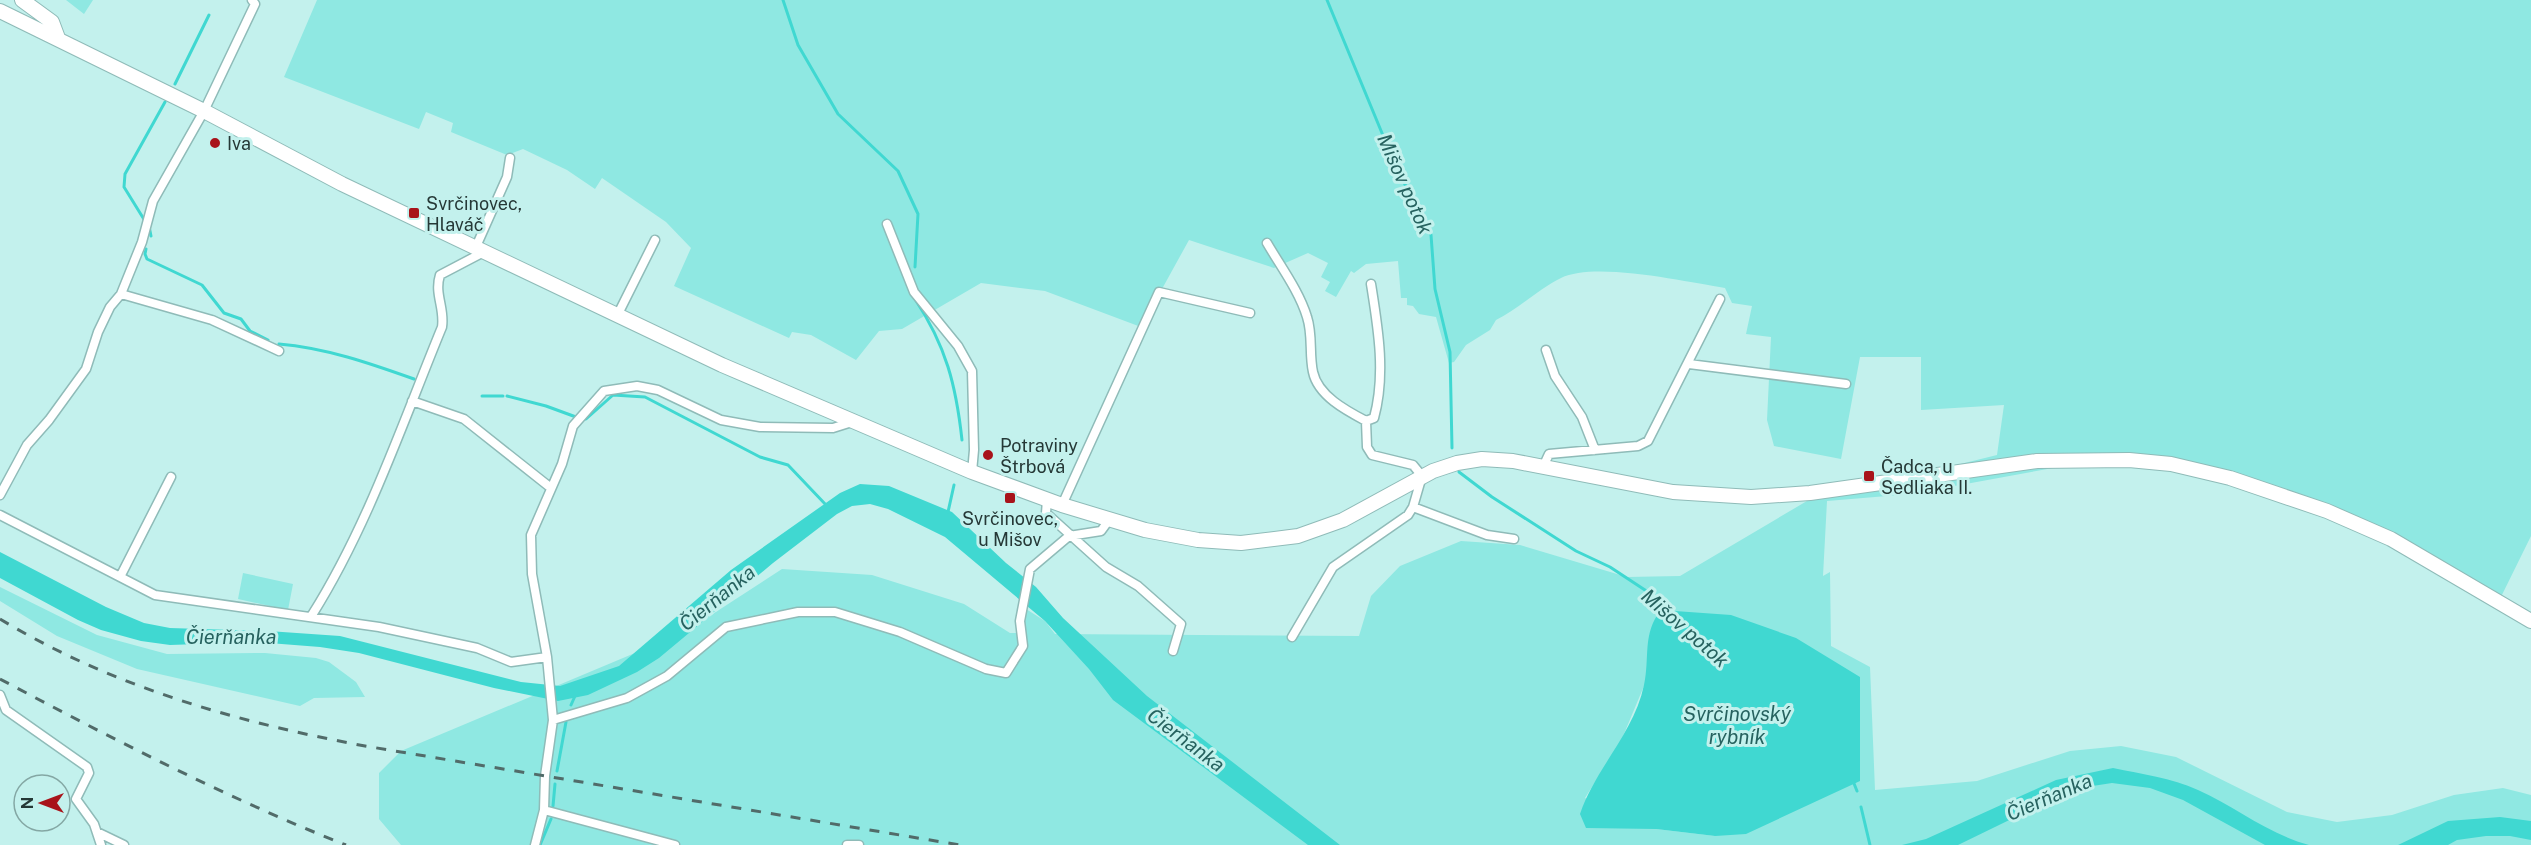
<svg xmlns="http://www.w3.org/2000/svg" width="2531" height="845" font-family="'Public Sans',sans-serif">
<rect width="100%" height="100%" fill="#c3f1ed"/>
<path fill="#8fe8e2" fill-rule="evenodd" d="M66 0H93L84 14Z
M317 0H2531V536L2496 607 2409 554 2327 517 2214 479 2154 468 2075 464 1911 494 1827 501 1823 576 1830 572 1831 646 1870 667 1875 790 1977 781 2070 751 2121 746 2176 757 2287 812 2337 822 2392 815 2454 795 2503 788 2531 795V845H401L379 819V773L401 751 685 632 782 569 872 575 964 604 1010 633H1024L1026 609 1045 621 1055 634 1359 636 1371 596 1400 566 1461 541 1520 545 1627 577 1680 576 1812 498 1843 493 1997 455 2004 405 1921 410V357H1860L1841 459 1774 446 1767 420 1771 337 1746 334 1752 306 1732 303 1725 288C1687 282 1595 261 1561 278 1538 289 1519 309 1496 320L1490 330 1466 345 1454 362 1449 363 1436 317 1419 314 1413 306 1407 305V298H1401L1398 261 1366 264 1354 273 1351 271 1336 297 1325 291 1330 282 1321 277 1328 263 1308 253 1274 268 1189 240 1141 327 1045 291 981 283 902 329 879 331 856 360 811 335 792 332 789 338 674 286 691 248 666 222 602 178 595 189 567 170 523 149 507 155 451 132 453 123 426 112 419 129 284 77ZM1644 686 1715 836 1656 829 1585 798 1621 741Z
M243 573 293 584 288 610 238 599Z
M0 587 97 635 167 654 265 653 316 658 329 662 356 682 365 697 314 698 300 706 137 669 57 636 0 601Z"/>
<path fill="#40d8d1" d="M860 484 889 486 952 512 1006 563 1036 587 1063 618 1147 696 1340 845H1308L1113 700 1089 669 1045 621 945 537 888 509 870 504 852 506 837 514 773 563 659 658 637 672 588 695 558 701 494 688 359 653 320 647 256 642 170 645 141 641 101 630 78 620 0 578V552L106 607 144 623 170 628 268 631 340 636 521 682 560 686 619 666 731 570 840 493Z
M1661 610 1731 615 1796 638 1860 677V781L1746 834 1715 836 1656 829 1586 828 1580 814C1595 769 1634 733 1644 685 1650 658 1642 633 1661 610Z
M2113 768C2142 774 2171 778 2198 790 2236 807 2268 834 2309 845H2265L2183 800 2150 788 2112 783 2073 789 1958 845H1902L1926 839 2056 780Z
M2500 817 2531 821V840L2510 836H2486L2457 840 2448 845H2398L2448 821Z"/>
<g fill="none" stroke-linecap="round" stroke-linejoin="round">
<path stroke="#40d8d1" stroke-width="3" d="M783 0 798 45 838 114 898 171 918 214 915 267
M1327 0 1396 167 1431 235 1435 289 1450 352 1452 448
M175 84 209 15
M145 221 124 187 125 174 165 102
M149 226 151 236
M146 249 145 254 147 259 202 285 224 313 241 319 250 331 268 340
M915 299C946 346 956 385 962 440
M279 344C326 348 369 363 414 379
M482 396H503
M507 396 546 406 576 417
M586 419 613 395 645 397 760 457 788 465 827 506
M1459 472 1492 497 1576 551 1610 567 1651 594 1672 613
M948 512 954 485
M571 705 575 696
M557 771 566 722
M1853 781 1857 791
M553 806 555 784
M1861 807 1870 845
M540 845 551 819"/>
<defs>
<path id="minor" d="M887 224 914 292 958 346 972 371 974 450 972 472
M1267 243C1281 267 1299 291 1307 317 1313 335 1309 354 1313 372 1318 396 1347 411 1366 421L1367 447 1372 455 1413 465 1422 476 1413 507 1408 515 1333 567 1292 637
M475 249 507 177 510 158
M121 294 212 320 279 351
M617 316 655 240
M1546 350 1555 376 1582 417 1595 450
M1689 364 1846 384
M412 401 464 419 551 488
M1366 421 1374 418C1386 374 1378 328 1371 284
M1543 467 1549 454 1638 446 1648 441 1720 299
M0 495 27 445 49 420 86 369 98 332 110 307 121 294 142 242 153 201 204 111 255 4 252 0
M1047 500 1046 513 1106 567 1138 586 1181 624 1173 651
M1062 505 1159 292 1250 313
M1413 507 1487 535 1514 539
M0 515 155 595 379 627 477 648 511 662 547 657
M120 577 171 477
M312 615C368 526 402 424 442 327 445 308 434 294 440 275L482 253
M0 695 6 710 87 767 89 773 76 799 94 824 101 845
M553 720 627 698 667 676 726 627 798 612H835L900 632 986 669 1006 673 1023 646 1020 621 1030 569 1069 536 1101 531 1109 520
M544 810 675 845
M97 832 124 845
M535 845 544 810 545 776 553 720 547 657 532 574 531 535 562 464 573 426 604 391 637 386 658 390 721 420 760 427 833 428 852 422
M847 845H859"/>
<path id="primary" d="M22 0 52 22 58 38
M0 11 204 111 342 184 722 365 972 472 1062 505 1145 530 1198 540 1241 543 1298 536 1343 520 1433 471 1457 463 1482 459 1513 461 1673 492 1751 497 1810 493 2037 461 2129 460 2171 464 2230 478 2327 511 2391 539 2531 621"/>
</defs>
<use href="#minor" stroke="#8fbbb8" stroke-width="11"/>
<use href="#primary" stroke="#8fbbb8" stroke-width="16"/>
<use href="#minor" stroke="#fff" stroke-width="8"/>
<use href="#primary" stroke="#fff" stroke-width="14"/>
<path stroke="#516b69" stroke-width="3" stroke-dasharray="10 10" stroke-linecap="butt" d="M0 619C113 687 236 722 365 746L960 845
M0 679C113 739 227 798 346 845"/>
</g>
<g fill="#a8131a" stroke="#c3f1ed" stroke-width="2">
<circle cx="215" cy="143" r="6"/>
<rect x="408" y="207" width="12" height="12" rx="3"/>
<circle cx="988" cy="455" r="6"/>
<rect x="1863" y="470" width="12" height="12" rx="3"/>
<rect x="1004" y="492" width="12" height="12" rx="3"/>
</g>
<g text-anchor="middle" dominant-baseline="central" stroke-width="6" stroke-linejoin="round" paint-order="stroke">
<g font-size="18" fill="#253836" stroke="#c3f1ed" text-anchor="start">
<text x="227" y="143">Iva</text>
<text x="426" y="203">Svrčinovec,<tspan x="426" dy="21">Hlaváč</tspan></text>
<text x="1000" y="445">Potraviny<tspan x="1000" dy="21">Štrbová</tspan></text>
<text x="1881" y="466">Čadca, u<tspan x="1881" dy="21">Sedliaka II.</tspan></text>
<text x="1010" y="518" text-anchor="middle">Svrčinovec,<tspan x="1010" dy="21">u Mišov</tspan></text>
</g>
<g font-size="20" font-style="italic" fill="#26625f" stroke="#c3f1ed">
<text transform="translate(1405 184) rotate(66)">Mišov potok</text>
<text transform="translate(717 598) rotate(-39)">Čierňanka</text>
<text transform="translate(1685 628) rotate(41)">Mišov potok</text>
<text x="231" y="637">Čierňanka</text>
<text x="1737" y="714">Svrčinovský<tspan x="1737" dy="23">rybník</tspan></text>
<text transform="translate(1186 740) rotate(37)">Čierňanka</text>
<text transform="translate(2049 797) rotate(-23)">Čierňanka</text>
</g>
</g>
<g transform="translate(42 803) rotate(270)"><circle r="28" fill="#c3f1ed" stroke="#84a7a4" stroke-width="1.5"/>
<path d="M0-4.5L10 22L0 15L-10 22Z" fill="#a8131a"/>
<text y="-9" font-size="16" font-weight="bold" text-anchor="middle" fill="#253836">N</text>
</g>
</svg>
